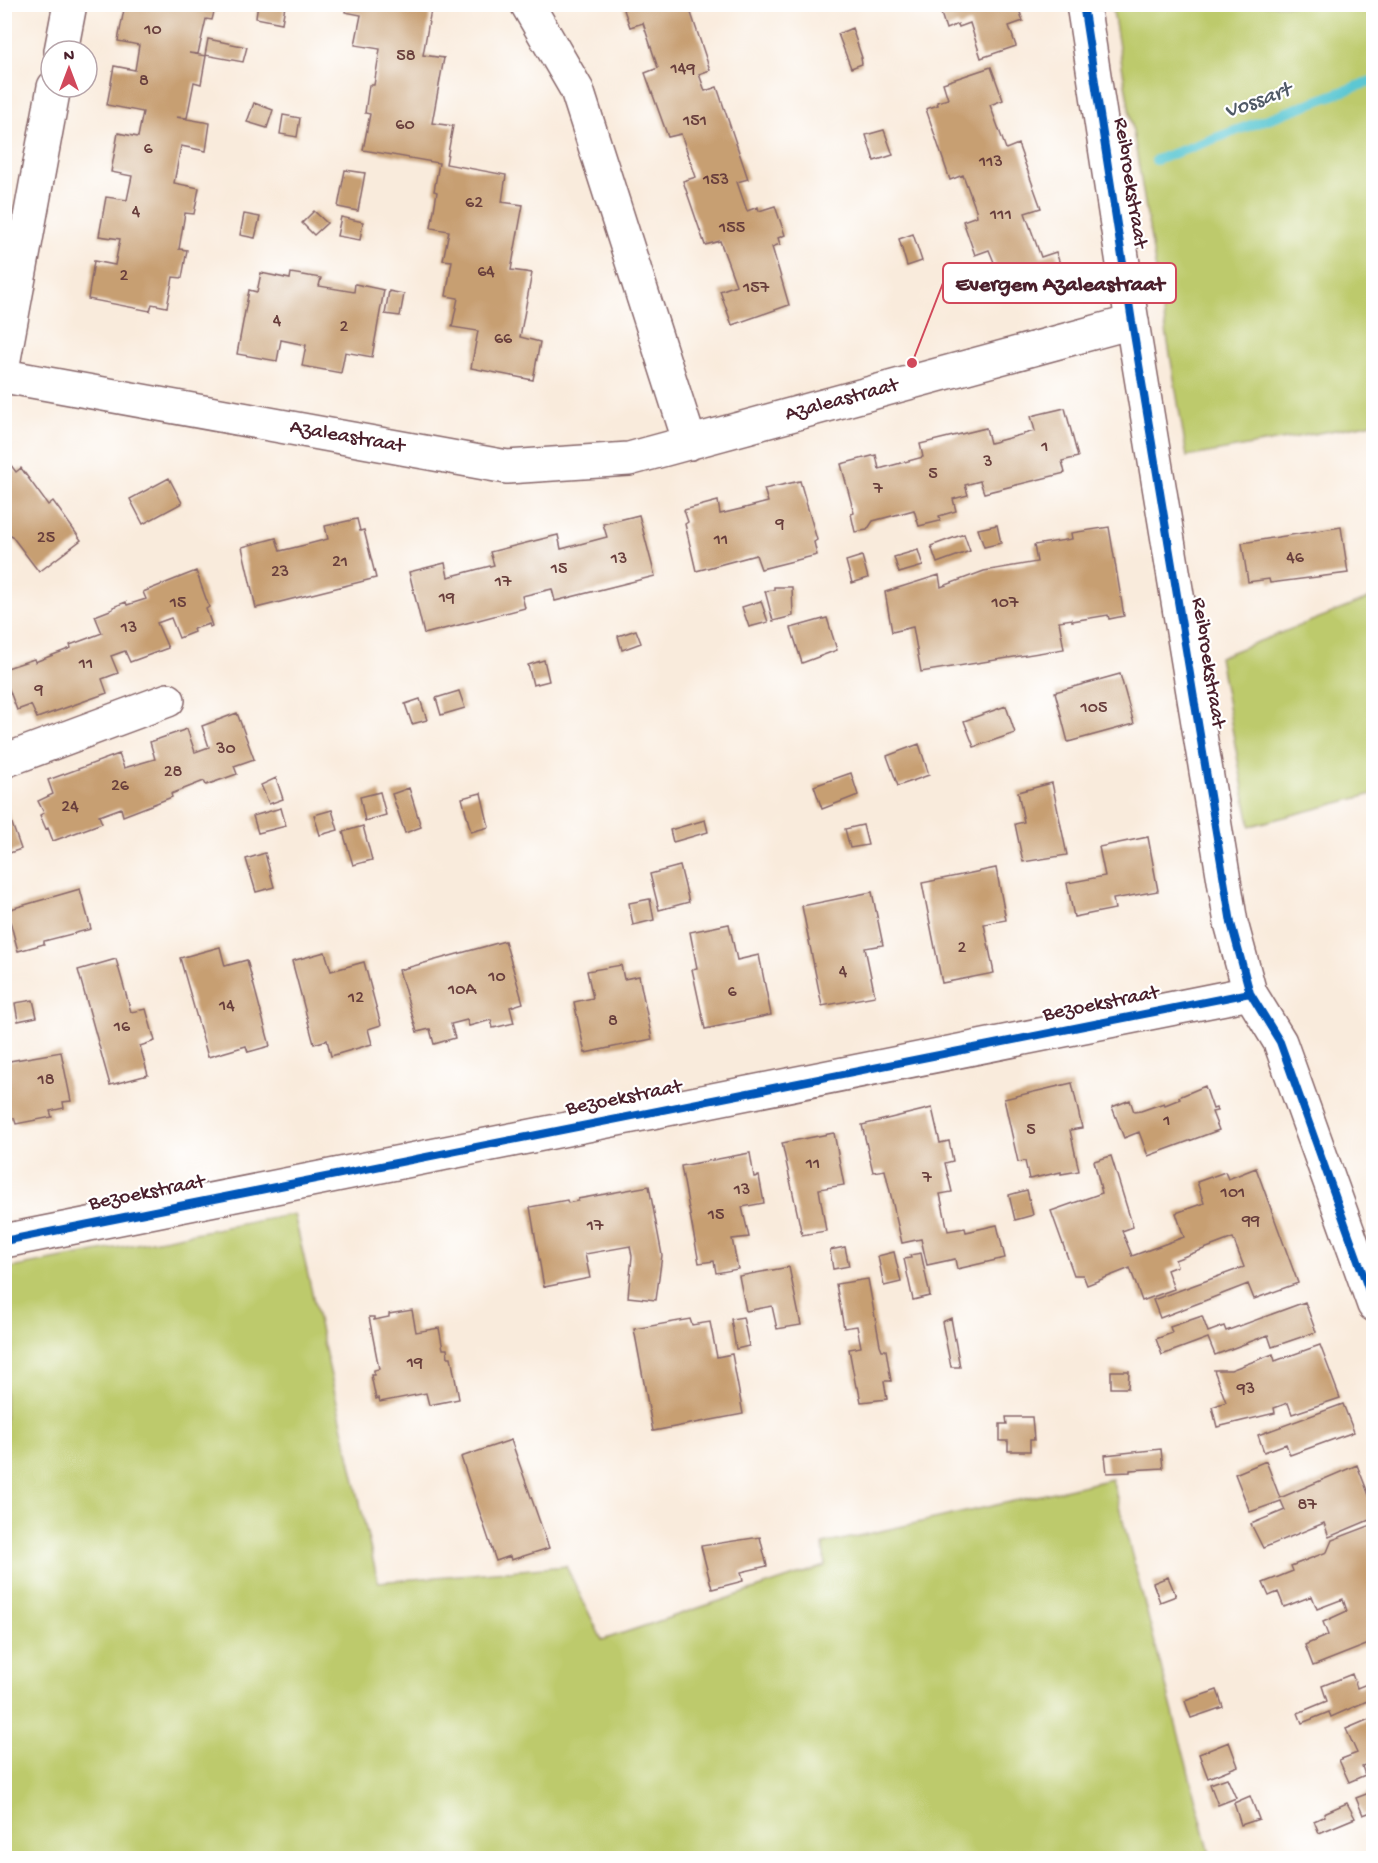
<svg xmlns="http://www.w3.org/2000/svg" width="1378" height="1863" font-family="'Gochi Hand',sans-serif">
<rect width="100%" height="100%" fill="#fff"/>
<filter id="ink" filterUnits="userSpaceOnUse"><feTurbulence type="fractalNoise" baseFrequency=".0167" numOctaves="2"/><feDisplacementMap in="SourceGraphic" scale="12" xChannelSelector="R" yChannelSelector="G"/><feConvolveMatrix kernelMatrix="1 2 1 2 8 2 1 2 1" color-interpolation-filters="sRGB"/></filter>
<filter id="wash" filterUnits="userSpaceOnUse"><feTurbulence type="fractalNoise" baseFrequency=".008" numOctaves="4" result="noise"/><feDisplacementMap in="SourceGraphic" scale="24" xChannelSelector="R" yChannelSelector="G"/><feGaussianBlur stdDeviation="1.35" result="paint"/><feColorMatrix in="noise" values="0 0 0 0 0 0 0 0 0 0 0 0 0 0 0 0 0 1.4 0 .05"/><feComposite in="paint" operator="in"/></filter>
<g filter="url(#wash)">
<rect width="100%" height="100%" fill="#f9ebdc"/>
<path fill="#bdca6c" stroke="#84744c" stroke-width="1.5" d="M1112 5H1373V423L1187 457Z
M1373 597V794L1250 826 1219 657Z
M294 1214 378 1582 566 1566 602 1640 825 1566 823 1544 1112 1479 1211 1858H5V1269Z"/>
<g fill="none" stroke-linecap="round" stroke-linejoin="round">
<path stroke="#5bc7d3" stroke-width="10" d="M1156 160 1374 80
M1372 1858H1374"/>
</g>
<g id="blocks">
<path fill="#c79f72" d="M125 4H216L212 20 206 19 198 54 189 53 206 56 201 84 194 82 187 118 176 117 210 123 206 151 181 146 174 183 199 188 194 214 185 213 179 249 187 250 182 278 173 277 167 307 152 304 150 311 88 299 94 261 115 265 120 239 99 236 106 197 127 200 132 176 111 172 118 133 138 137 143 112 107 105 114 66 135 70 139 45 118 41Z
M258 4 285 6 282 23 256 18Z
M346 4H432L423 55 444 58 432 123 453 126 446 164 506 175 502 202 523 205 511 270 532 273 520 337 540 342 533 380 471 368 478 331 452 327 458 298 446 296 452 261 443 260 449 231 431 228 437 192 434 191 439 163 363 150 370 114 365 113 369 85H374L380 49 355 45 361 15 345 12Z
M622 4H688L710 70 699 74 705 91 717 87 748 179 737 182 747 211 758 207 759 211 775 206 785 235 778 238 780 244 772 247 789 305 732 325 720 291 736 285 720 241 705 245 683 181 696 177 681 134 668 137 645 73 658 68 643 23 630 27Z
M938 4H1017L1023 21 1009 26 1016 46 981 58 970 23 959 27 958 24 946 29Z
M852 28 862 58H861L862 64 851 68 838 34Z
M208 39 247 47 243 62 205 55Z
M991 67 1003 100 990 105 1006 149 1018 144 1041 208 1025 213 1041 257 1056 252 1067 285 1019 302 1014 286 1005 289 989 250 975 255 963 221 977 216 976 210 963 175 950 180 926 109 938 105 937 102 948 99 943 83Z
M254 103 273 110 267 128 247 122Z
M283 115 300 118 297 137 280 134Z
M884 130 893 155 874 161 866 135Z
M345 170 365 173 358 211 338 207Z
M314 211 327 223 314 235 302 223Z
M244 214 260 217 255 238 240 235Z
M341 217 363 222 360 240 337 236Z
M913 234 922 261 907 266 899 239Z
M261 273 290 279 291 273 321 278 319 286 354 292 355 284 384 290 372 357 345 352 341 373 302 366 306 345 281 340 277 361 237 354 249 290 257 292Z
M389 291 404 294 400 316 385 314Z
M1065 408 1078 457 1062 461 1065 473 984 493 980 481 965 485 968 495 953 499 956 511 939 516 940 521 919 526 914 510 873 521 867 530 855 532 851 514 854 513 841 464 876 455 879 469 923 457 920 444 986 428 990 443 1035 431 1031 416Z
M4 456 16 472 21 468 48 505 53 501 81 540 39 572 11 535 7 539 4 535Z
M169 478 182 503 143 524 130 499Z
M800 481 817 540 814 542 817 555 761 569 756 555 696 571 685 524 688 522 684 510 718 501 720 514 745 508 768 502 764 489Z
M639 515 655 576 555 601 552 589 522 596 525 608 424 634 409 572 445 563 448 577 494 565 490 552 558 535 561 549 607 537 603 524Z
M357 519 360 531 364 530 376 578 256 608 242 547 276 538 280 551 305 545 328 539 325 526Z
M997 525 1001 543 984 547 978 529Z
M1109 527 1124 616 1109 619 1108 615 1072 621V619L1059 621 1064 649 921 672 913 627 892 632 885 592 939 575 941 587 984 571 1037 562 1034 545 1072 539 1071 533Z
M1341 527 1348 573 1270 583 1269 579 1248 582 1242 543Z
M964 534 970 551 937 563 931 546Z
M918 550 923 566 899 573 894 557Z
M862 556 868 578 852 583 846 561Z
M196 571 209 607 206 609 212 626 210 627 209 624 193 629 194 632 179 638 171 618 157 623 168 648 130 662 125 651 111 656 118 673 102 679 107 693 37 718 31 705 17 710 4 676V669L34 659 35 662 71 648 70 645 102 633 95 616 113 609V607L126 602 127 605 146 599 143 592Z
M774 587H792L793 616 773 621 765 591 774 590Z
M761 601 768 622 749 627 742 607Z
M827 618 837 650 802 663 791 628Z
M636 630 641 643 622 650 618 636Z
M544 660 549 681 533 685 528 665Z
M1120 674 1134 724 1068 742 1055 692Z
M459 691 465 708 441 715 436 698Z
M420 699 427 720 412 724 405 704Z
M1006 706 1015 733 974 747 964 721Z
M237 713 254 759 234 766 237 774 206 785 204 781 171 794 172 797 123 816 121 808 102 815 99 816 102 823 53 841 48 828 46 829 40 815 44 813 38 801 53 794 48 780 119 754 124 768 155 759 150 742 187 729 195 752 209 747 202 726Z
M919 744 929 775 898 786 887 756Z
M851 773 858 795 822 809 814 786Z
M276 778 283 799 269 804 261 785Z
M1052 783 1067 855 1023 862 1015 824 1024 822 1018 792Z
M409 788 421 827 405 833 392 794Z
M380 792 386 815 365 821 360 797Z
M481 793 489 827 471 832 462 798Z
M4 801 21 849 4 855Z
M281 808 286 826 258 833 253 816Z
M332 810 338 830 320 835 314 815Z
M705 820 708 832 673 842 670 830Z
M863 825 868 845 850 848 845 829Z
M363 826 372 860 353 865 343 832Z
M1148 837 1158 891 1113 899 1115 909 1074 917 1067 883 1105 876 1099 847Z
M265 853 274 887 256 892 246 859Z
M680 866 689 902 659 910 650 874Z
M996 868 1006 920 984 924 994 973 942 983 922 883Z
M80 889 91 929 44 941V944L18 951 7 910Z
M872 892 883 945 865 948 875 996 822 1006 802 906Z
M650 899 654 920 633 925 629 903Z
M729 924 737 960 759 955 771 1015 705 1029 692 969 697 968 690 932Z
M505 941 523 1003 510 1007 514 1023 493 1028 491 1020 469 1026 467 1020 451 1024 455 1038 434 1044 430 1029 417 1032 399 970Z
M220 947 225 966 247 960 270 1046 248 1052 246 1046 208 1057 180 958Z
M325 952 331 971 364 962 381 1025 368 1029 372 1044 331 1056 327 1040 314 1044 292 961Z
M116 959 131 1012 146 1009 155 1041 140 1046 148 1075 110 1085 78 970Z
M621 965 624 979 639 976 652 1039 585 1053 574 1002 593 998 587 971Z
M33 1000 37 1017 18 1021 15 1003Z
M61 1052 71 1101 63 1102 64 1108 50 1111 52 1117 16 1124 14 1118 4 1119V1062Z
M1072 1083 1082 1128 1070 1130 1079 1171 1061 1174V1172L1029 1179 1025 1161 1018 1162 1004 1099Z
M1205 1086 1213 1109 1216 1108 1217 1111 1212 1112 1219 1130 1148 1156 1139 1132 1124 1138 1112 1107 1130 1100 1134 1112 1141 1111 1164 1103 1165 1105 1180 1099 1179 1097Z
M932 1108 940 1143 949 1141 953 1161 945 1163 952 1192 940 1194 948 1231 965 1228 966 1232 997 1225 1005 1258 957 1269 955 1259 927 1265 921 1239 902 1243 885 1170 873 1172 862 1125Z
M834 1133 844 1185 819 1189 826 1231 802 1235 782 1143Z
M750 1153 754 1177 759 1176 764 1203 742 1207 749 1237 732 1239 738 1269 716 1273 714 1261 699 1263 681 1166Z
M1111 1156 1133 1227 1122 1231 1132 1256 1184 1237 1176 1213 1204 1203 1197 1182 1225 1172 1228 1179 1256 1168 1298 1283 1254 1299 1248 1284 1160 1318 1153 1300 1244 1267 1233 1238 1175 1260 1177 1266 1167 1270 1174 1289 1142 1301 1130 1268 1087 1285 1083 1275H1074L1051 1211 1102 1193 1094 1161Z
M649 1186 662 1255 656 1300 628 1297 632 1256 630 1246 585 1254 590 1278 544 1287 530 1207 567 1200 568 1203 578 1201V1199Z
M1027 1190 1033 1215 1015 1220 1009 1195Z
M845 1247 849 1266 833 1269 830 1250Z
M894 1252 901 1282 884 1286 878 1256Z
M921 1253 930 1296 913 1300 904 1259 911 1258 910 1255Z
M789 1267 801 1325 777 1329 772 1306 746 1311 739 1276Z
M868 1279 880 1345 882 1350H886L891 1381H884L887 1399 861 1402 858 1387H856L849 1349 861 1347 857 1326 844 1328 836 1284Z
M1305 1302 1316 1332 1272 1347 1268 1335 1215 1355 1208 1338 1162 1355 1156 1339 1172 1333 1170 1327 1202 1316 1208 1332 1224 1326 1226 1331Z
M412 1310 416 1332 439 1328 443 1349H447L448 1357H451L459 1399 429 1405 426 1393 380 1402 379 1398 376 1399 371 1375H374V1370L379 1369 369 1317H374V1320L389 1317V1314Z
M743 1317 749 1346 736 1349 731 1319Z
M951 1318 960 1367H951L942 1322Z
M690 1319 692 1325 710 1322 717 1357 732 1354 743 1414 653 1431 634 1329Z
M1320 1345 1340 1398 1292 1414 1288 1403 1274 1408 1275 1413 1217 1427 1212 1407 1226 1402 1214 1370H1231L1273 1354 1275 1361Z
M1111 1371H1129L1128 1388H1111Z
M1343 1404 1354 1432 1290 1455 1286 1444 1264 1452 1258 1435Z
M1006 1417H1032L1034 1440H1030V1451H1008V1441H1000V1424H1007Z
M511 1440 549 1548 511 1560 510 1556 496 1561 461 1457Z
M1161 1449 1163 1468 1130 1470V1472L1107 1473 1105 1455Z
M1266 1461 1280 1498 1357 1465 1374 1508V1518L1329 1537 1324 1523 1263 1548 1251 1524 1285 1510 1281 1501 1250 1512 1235 1474Z
M1374 1524V1642L1313 1666 1305 1645 1328 1635 1323 1622 1347 1611 1343 1599 1317 1609 1312 1596 1284 1607 1278 1592 1269 1596 1263 1583 1293 1571 1291 1566 1327 1552 1332 1540Z
M760 1537 767 1566 741 1572 743 1581 712 1589 701 1546Z
M1168 1577 1176 1596 1160 1602 1153 1583Z
M1352 1674 1357 1688 1374 1681V1698L1331 1717 1329 1712 1302 1723 1298 1713 1327 1701 1322 1686Z
M1217 1690 1223 1707 1191 1718 1185 1701Z
M1374 1717V1762L1362 1766 1365 1775 1349 1782 1339 1760 1357 1753 1346 1729Z
M1229 1742 1238 1766 1208 1778 1199 1754Z
M1227 1778 1236 1798 1218 1805 1210 1784Z
M1374 1791V1811L1363 1815 1356 1798Z
M1250 1796 1259 1819 1241 1825 1234 1803Z
M1347 1803 1355 1818 1319 1833 1314 1821 1325 1816 1324 1813Z"/>
</g>
</g>
<g filter="url(#ink)">
<use href="#blocks" fill-opacity="0" stroke="#876669" stroke-width="1.5"/>
<g fill="none" stroke-linecap="round" stroke-linejoin="round">
<defs>
<path id="minor" d="M527 4 577 90 690 443
M61 51 70 4
M4 359 54 87
M4 376 507 467 629 459 1132 322
M4 761 168 700
M4 1241 1250 993"/>
<path id="tertiary" d="M1083 4 1132 322 1231 923 1250 993 1280 1042 1374 1305"/>
</defs>
<use href="#minor" stroke="#876669" stroke-width="36"/>
<use href="#tertiary" stroke="#876669" stroke-width="36"/>
<use href="#minor" stroke="#fff" stroke-width="33"/>
<use href="#tertiary" stroke="#fff" stroke-width="33"/>
<defs>
<path id="cycleway" d="M1083 4 1132 322 1231 923 1250 993 1280 1042 1374 1305
M4 1241 1250 993"/>
</defs>
<use href="#cycleway" stroke="#fff" stroke-width="11"/>
<use href="#cycleway" stroke="#0057b8" stroke-width="8"/>
</g>
</g>
<g text-anchor="middle" dominant-baseline="central" stroke-width="4.5" stroke-linejoin="round" paint-order="stroke">
<g font-size="18" fill="#693f3d">
<text x="153" y="30">10</text>
<text x="406" y="56">58</text>
<text x="683" y="69">149</text>
<text x="144" y="81">8</text>
<text x="695" y="121">151</text>
<text x="405" y="125">60</text>
<text x="148" y="149">6</text>
<text x="991" y="162">113</text>
<text x="716" y="180">153</text>
<text x="474" y="203">62</text>
<text x="136" y="212">4</text>
<text x="1001" y="215">111</text>
<text x="732" y="228">155</text>
<text x="486" y="272">64</text>
<text x="124" y="276">2</text>
<text x="756" y="288">157</text>
<text x="277" y="321">4</text>
<text x="344" y="327">2</text>
<text x="503" y="339">66</text>
<text x="1045" y="447">1</text>
<text x="988" y="462">3</text>
<text x="933" y="474">5</text>
<text x="878" y="489">7</text>
<text x="780" y="524">9</text>
<text x="46" y="538">25</text>
<text x="721" y="540">11</text>
<text x="1295" y="558">46</text>
<text x="619" y="559">13</text>
<text x="340" y="562">21</text>
<text x="559" y="569">15</text>
<text x="280" y="572">23</text>
<text x="503" y="582">17</text>
<text x="447" y="598">19</text>
<text x="178" y="603">15</text>
<text x="1005" y="603">107</text>
<text x="129" y="628">13</text>
<text x="86" y="664">11</text>
<text x="39" y="690">9</text>
<text x="1094" y="708">105</text>
<text x="226" y="749">30</text>
<text x="173" y="772">28</text>
<text x="120" y="786">26</text>
<text x="70" y="807">24</text>
<text x="962" y="948">2</text>
<text x="843" y="972">4</text>
<text x="497" y="977">10</text>
<text x="462" y="990">10A</text>
<text x="732" y="992">6</text>
<text x="356" y="998">12</text>
<text x="227" y="1006">14</text>
<text x="613" y="1021">8</text>
<text x="122" y="1027">16</text>
<text x="46" y="1080">18</text>
<text x="1167" y="1121">1</text>
<text x="1031" y="1130">5</text>
<text x="813" y="1164">11</text>
<text x="927" y="1178">7</text>
<text x="742" y="1190">13</text>
<text x="1233" y="1193">101</text>
<text x="716" y="1215">15</text>
<text x="1251" y="1221">99</text>
<text x="595" y="1226">17</text>
<text x="415" y="1363">19</text>
<text x="1246" y="1389">93</text>
<text x="1307" y="1505">87</text>
</g>
<g font-size="21" fill="#4a1f2b" stroke="#fff">
<text transform="translate(1129 183) rotate(81)">Reibroekstraat</text>
<text transform="translate(842 401) rotate(-15)">Azaleastraat</text>
<text transform="translate(347 438) rotate(10)">Azaleastraat</text>
<text transform="translate(1207 663) rotate(81)">Reibroekstraat</text>
<text transform="translate(1101 1005) rotate(-11)">Bezoekstraat</text>
<text transform="translate(624 1099) rotate(-11)">Bezoekstraat</text>
<text transform="translate(147 1194) rotate(-11)">Bezoekstraat</text>
</g>
<g font-size="22" font-style="italic" fill="#505a66" stroke="#fff">
<text transform="translate(1258 102) rotate(-20)">Vossart</text>
</g>
</g>
<path fill="none" stroke="#d1495b" stroke-width="2" d="M912 363L943 283"/>
<circle fill="#d1495b" stroke="#fff" stroke-width="2" cx="912" cy="363" r="6"/>
<rect fill="#fff" stroke="#d1495b" stroke-width="2" x="943" y="263" width="233" height="40" rx="6"/>
<g font-size="22" text-anchor="middle" font-weight="bold" fill="#4a1f2b">
<text x="1060" y="290">Evergem Azaleastraat</text>
</g>
<rect width="1378" height="1863" fill="none" stroke="#fff" stroke-width="24"/>
<g transform="translate(69 69)"><circle r="28" fill="#ffffff" stroke="#b7a5aa" stroke-width="1.5"/>
<path d="M0-4.5L10 22L0 15L-10 22Z" fill="#d1495b"/>
<text y="-9" font-size="16" font-weight="bold" text-anchor="middle" fill="#4a1f2b">N</text>
</g>
</svg>
